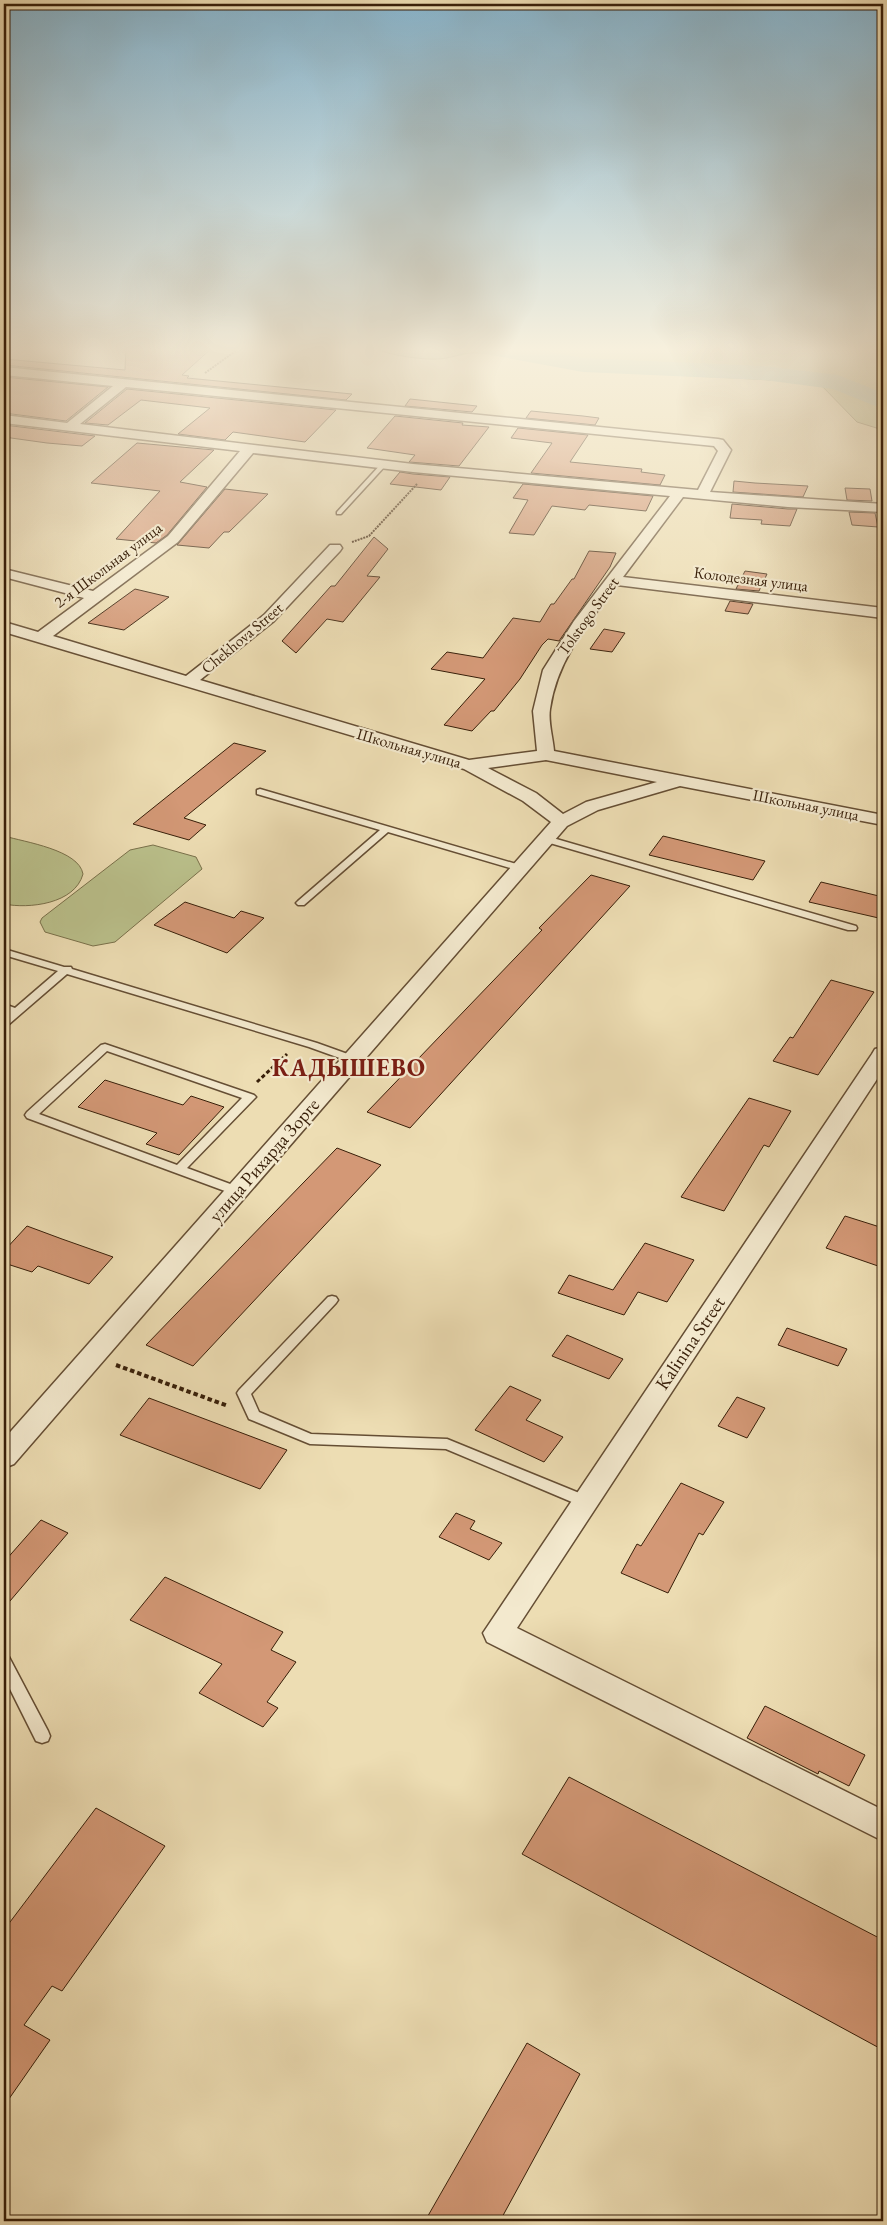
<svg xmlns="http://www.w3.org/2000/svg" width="887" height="2225" font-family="'EB Garamond',serif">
<rect width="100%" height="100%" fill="#edddb3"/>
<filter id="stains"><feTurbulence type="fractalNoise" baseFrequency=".004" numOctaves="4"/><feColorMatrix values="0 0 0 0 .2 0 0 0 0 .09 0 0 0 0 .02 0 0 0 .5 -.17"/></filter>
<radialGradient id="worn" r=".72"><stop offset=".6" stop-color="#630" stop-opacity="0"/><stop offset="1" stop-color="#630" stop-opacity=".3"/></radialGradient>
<path fill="#bac08b" stroke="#79704a" d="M374 347H883V430L857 422 820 384C738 376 655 377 573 366 540 362 505 351 471 353 460 354 448 359 437 359 424 360 384 355 374 347Z
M4 836C25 842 79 850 83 874 75 904 29 909 4 904Z
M153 845 196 857 202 869 115 942 93 946 45 932 40 922 42 918 130 850Z"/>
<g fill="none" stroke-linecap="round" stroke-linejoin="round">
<path fill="#99bcae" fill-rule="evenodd" d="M473 347H524L583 358 764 366 838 375 883 393V409L833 389 764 380 583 372 485 354 477 352Z"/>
</g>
<path fill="#d39876" stroke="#381f09" d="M126 347H213L182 375 189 376 187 378 352 394 346 400 4 365V359L125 370Z
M4 377 108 387 66 421 4 413Z
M127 389 336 410 305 442 233 432 225 440 178 434 210 408 141 400 108 425 85 423Z
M410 399 477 406 472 412 405 406Z
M531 411 583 416 599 418 595 425 526 418Z
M395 416 463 423 462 425 489 427 459 466 409 462 415 455 367 448Z
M4 425 95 436 82 446 47 443 4 437Z
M518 428 588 435 570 462 642 469 641 472 665 475 660 485 531 473 552 443 511 438Z
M137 443 214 450 180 482 207 487 167 535 156 543 116 539 160 491 91 483Z
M400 472 413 474 450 477 441 490 390 484Z
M734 481 755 483 808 486 803 497 733 492Z
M523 484 653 496 646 511 589 505 585 510 552 506 534 535 509 533 528 500 513 498Z
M845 488 870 489 872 501 847 500Z
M225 489 268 494 229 532H224L209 548 177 545Z
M732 504 788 509H797L790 526 761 524 762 520 730 518Z
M849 512 875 513 878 527 852 525Z
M374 537 388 549 367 576 380 577 343 622 327 619 296 653 282 641 331 586H335Z
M589 551 616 553 610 567 559 641 548 639 542 645 520 679 494 711H491L472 731 444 725 485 679 431 669 447 652 483 658 513 618 540 622 551 604H554L572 579H574Z
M745 571 767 574 759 591 736 589Z
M135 589 169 597 124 630 88 623Z
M730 601 753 604 748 614 725 611Z
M604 629 625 633 612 652 590 649Z
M234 743 266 751 184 818 206 825 189 840 133 824Z
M663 836 765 861 753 880 649 855Z
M591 875 630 886 410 1128 367 1112 542 930 539 928Z
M821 882 883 897V919L809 902Z
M185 902 234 918 241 911 264 918 227 953 154 925Z
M831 980 874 992 818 1075 773 1061 790 1037 793 1038Z
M105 1080 183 1105 191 1096 224 1107 179 1155 146 1144 157 1133 78 1107Z
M749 1098 791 1111 769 1147 764 1145 724 1211 681 1197Z
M337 1148 381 1165 193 1366 146 1345Z
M845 1216 883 1228V1256L878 1266 826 1248Z
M27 1226 62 1239 113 1257 89 1284 38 1266 32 1272 4 1263V1251Z
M645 1243 694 1260 667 1302 638 1292 624 1315 558 1293 569 1275 613 1290Z
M787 1328 847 1349 838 1366 778 1345Z
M567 1335 623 1359 609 1379 552 1356Z
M510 1386 541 1400 526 1420 563 1437 544 1462 475 1430Z
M737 1397 765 1408 747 1438 718 1426Z
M149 1398 287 1450 260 1489 120 1435Z
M681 1483 724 1502 703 1535 699 1533 668 1593 621 1573 637 1544 641 1546Z
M456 1513 475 1521 470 1529 502 1543 489 1560 439 1537Z
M41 1520 68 1533 4 1608V1562Z
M165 1577 283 1632 271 1650 296 1662 267 1702 278 1708 263 1727 199 1693 222 1664 130 1620Z
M765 1706 865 1755 849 1786 819 1771 818 1774 747 1738Z
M569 1777 883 1940V2050L522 1854Z
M96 1808 165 1846 62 1991 52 1986 24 2025 50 2040 4 2106V1930Z
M527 2043 580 2074 500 2221H425Z"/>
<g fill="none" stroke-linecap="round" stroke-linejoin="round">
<defs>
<path id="service" d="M382 463 387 464 341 514H337V512Z
M260 789 523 866 525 868 523 870H517L388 832 304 905H298L296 903 298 901 380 830 257 794V790Z
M546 836 856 926 857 928 856 930H848L543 841 541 839Z
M4 949 64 967H71L72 969 317 1043 356 1057 357 1059 356 1061H348L309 1047 67 974 8 1025 4 1026V1018L10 1013 4 1011V1004L15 1008 58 971 4 955Z
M105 1044 254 1095 256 1097 254 1099 187 1168 241 1188 243 1191 241 1194H233L27 1118 25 1115 27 1112 101 1045ZM107 1051 242 1098 177 1165 39 1114Z
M332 1296 336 1297 338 1300 336 1303 251 1394 259 1412 311 1434 447 1439 589 1497 591 1501 589 1505 584 1507 579 1505 446 1449 310 1444 249 1419 237 1393 239 1390 328 1297Z
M4 1656 9 1657 48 1731 50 1736 48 1741 42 1743 36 1741 4 1677Z"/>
<path id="minor" d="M4 367 718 439 723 440 731 450 710 492 883 504V512L788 507 683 497 623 577 883 608V618L617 585C588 623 557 660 550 709 548 722 553 738 554 751L883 815V825L680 786 598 810 567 826 14 1464 4 1468V1439L551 822 523 801 464 769 4 632V622L38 632 84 598 4 577V569L93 591 168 536 240 451 4 423V415L67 423 113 386 4 375ZM126 387 714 446 718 451 698 490 413 464 80 424ZM253 453 413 472 670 496 574 621 543 670 533 711 537 751 469 760 200 680 274 621 340 551 342 548 340 545H330L264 615 186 676 53 636 178 542ZM546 760 657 782 586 802 563 814 536 793 488 768Z
M883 1047V1070L517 1628 883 1810V1841L487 1642 483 1633 872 1054 875 1049Z"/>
</defs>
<use href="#service" stroke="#654e34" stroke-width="3"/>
<use href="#minor" stroke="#654e34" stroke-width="3"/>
<path stroke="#381f09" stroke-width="2" stroke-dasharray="2 1" stroke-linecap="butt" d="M205 373 241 347
M352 542 369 536 417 484"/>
<path stroke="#381f09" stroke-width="3" stroke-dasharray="4 2.5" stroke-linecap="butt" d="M257 1082 287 1054"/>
<path stroke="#381f09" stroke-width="4" stroke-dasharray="4.5 3" stroke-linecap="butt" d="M116 1365 228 1406"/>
<use href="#service" fill="#f3e9ce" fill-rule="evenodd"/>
<use href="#minor" fill="#f3e9ce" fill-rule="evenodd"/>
</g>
<linearGradient id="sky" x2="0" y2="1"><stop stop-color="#88b7d1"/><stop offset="0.53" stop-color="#f7f0dd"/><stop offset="1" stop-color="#f7f0dd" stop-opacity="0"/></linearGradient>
<rect width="887" height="659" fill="url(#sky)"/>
<g text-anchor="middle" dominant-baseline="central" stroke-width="4.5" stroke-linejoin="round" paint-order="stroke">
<g font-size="16" fill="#381f09" stroke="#f3e9ce">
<text transform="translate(108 565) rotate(-37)">2-я Школьная улица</text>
<text transform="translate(751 579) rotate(7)">Колодезная улица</text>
<text transform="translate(588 616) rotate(-54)">Tolstogo Street</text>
<text transform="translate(242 638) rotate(-40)">Chekhova Street</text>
<text transform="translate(409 748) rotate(16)">Школьная улица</text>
<text transform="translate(806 805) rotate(11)">Школьная улица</text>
</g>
<g font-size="19" fill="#381f09" stroke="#f3e9ce">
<text transform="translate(264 1160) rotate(-49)">улица Рихарда Зорге</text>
<text transform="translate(690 1343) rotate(-56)">Kalinina Street</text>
</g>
<g font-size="24" font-weight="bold" letter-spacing="1" fill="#7a1f14" stroke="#f3e9ce">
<text x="349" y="1067">КАДЫШЕВО</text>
</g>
</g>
<rect width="887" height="2225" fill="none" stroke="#edddb3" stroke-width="20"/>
<rect x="5" y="5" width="877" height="2215" fill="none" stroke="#381f09" stroke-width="2.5"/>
<rect x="10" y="10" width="867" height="2205" fill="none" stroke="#381f09"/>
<rect width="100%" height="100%" filter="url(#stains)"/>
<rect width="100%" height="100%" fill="url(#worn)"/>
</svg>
